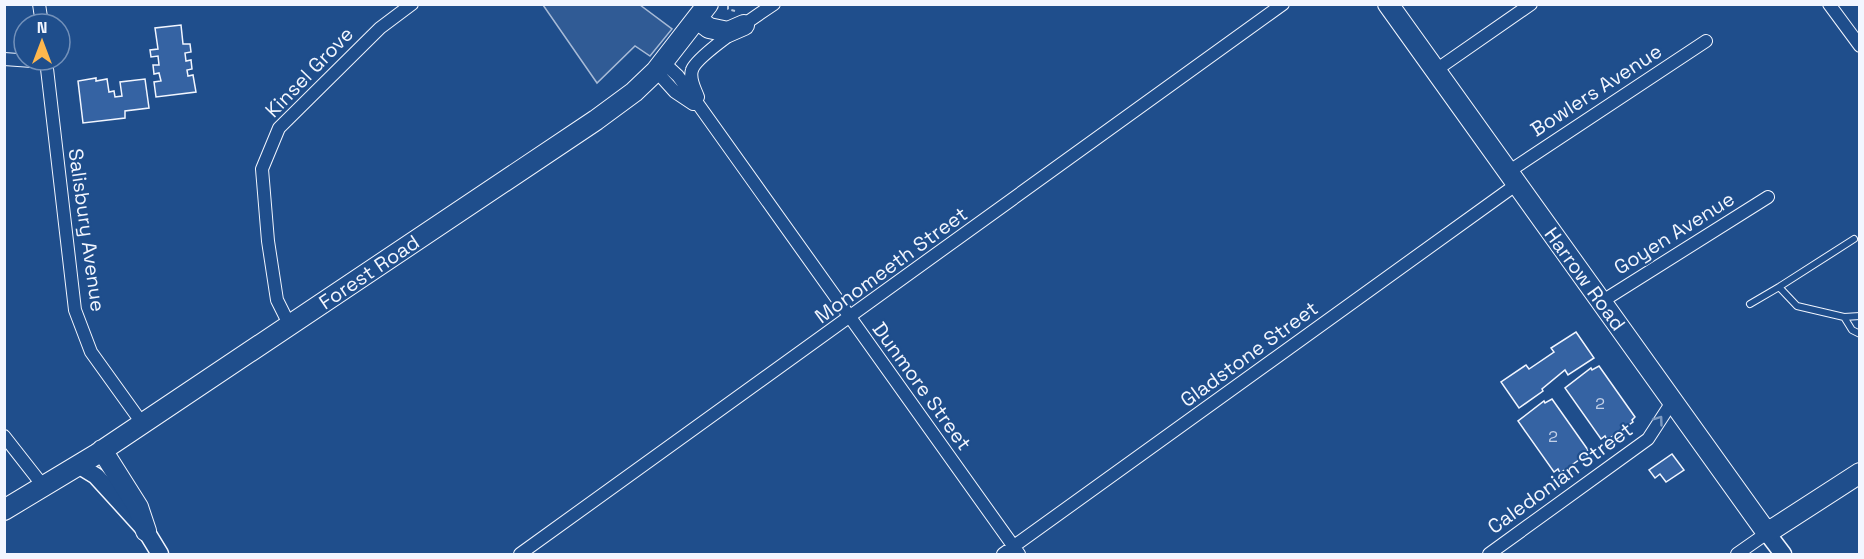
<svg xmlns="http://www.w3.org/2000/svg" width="1864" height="559" font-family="'Space Grotesk',sans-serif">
<rect width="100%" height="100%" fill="#1f4e8c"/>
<path fill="#305b95" stroke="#a8bbd7" stroke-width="1.5" d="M543 5H640L672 29 650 56 635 46 597 83Z"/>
<path fill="#3563a3" stroke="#f2f6ff" stroke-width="1.5" d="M181 25 183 44H190L191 52 185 53 186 61 191 60 192 69 187 70 188 76 193 75 196 92 156 97 154 82 161 81 159 73 154 74 153 65H159L158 56 151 57 150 50 158 49 155 28Z
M96 78V81L107 79 109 92 114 91 115 97 122 96 120 82 145 79 149 108 125 111V118L83 123 78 81Z
M1576 332 1594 358 1568 375 1565 370 1542 389 1543 391 1519 408 1501 382 1526 365 1529 369 1554 352 1551 348Z
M1599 366 1635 417 1632 420 1633 422 1607 440 1605 436 1601 439 1565 388 1591 368 1592 370Z
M1552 399 1588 450 1585 453 1586 455 1560 473 1558 469 1554 472 1518 421 1544 401 1545 403Z
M1672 454 1684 470 1666 482 1660 474 1655 478 1649 470Z"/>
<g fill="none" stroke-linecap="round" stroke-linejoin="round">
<defs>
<path id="lane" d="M1750 304 1779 287
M1860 316 1844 317 1852 330 1860 334
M1844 317 1797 306 1779 287 1854 239"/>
<path id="street" d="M39 4 42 24
M1829 4 1860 46
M4 59 46 62
M46 60 75 310 91 352 142 423
M664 63 678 76 1019 554
M1436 70 1531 4
M656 71 675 92 693 104
M698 97C695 89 689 79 692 70 696 56 759 14 774 4
M1508 172 1706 41
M1601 302 1768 197
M289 324 277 300 268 241 262 169 279 128 380 28 412 4
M4 436 44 487
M520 554 1283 4
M1003 554 1517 184
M1489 554 1648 439 1672 402
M1737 554 1767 533"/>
<path id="secondary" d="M78 465 96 476 146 531 160 554
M1767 533 1783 554"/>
<path id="primary" d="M1388 4 1767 533 1860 473
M697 19 709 28 728 32 744 25
M102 450 138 507 146 531
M4 510 97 454 596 120 634 92 656 71 708 4"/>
</defs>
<use href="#lane" stroke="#f2f6ff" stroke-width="8"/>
<use href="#street" stroke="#f2f6ff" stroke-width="14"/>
<use href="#secondary" stroke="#f2f6ff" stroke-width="19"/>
<use href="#primary" stroke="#f2f6ff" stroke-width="22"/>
<path stroke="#b3c4dc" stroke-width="2" stroke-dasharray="4.5 3" stroke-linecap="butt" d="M728 5V9L735 11"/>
<use href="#lane" stroke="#1f4e8c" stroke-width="6"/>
<use href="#street" stroke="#1f4e8c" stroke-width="12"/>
<use href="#secondary" stroke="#1f4e8c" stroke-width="16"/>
<use href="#primary" stroke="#1f4e8c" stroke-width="20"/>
</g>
<defs><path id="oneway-chevron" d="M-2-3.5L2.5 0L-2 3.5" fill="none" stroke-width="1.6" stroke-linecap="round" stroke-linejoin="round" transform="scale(1.5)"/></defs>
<use stroke="#7e9ac0" href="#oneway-chevron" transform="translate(1659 420) rotate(-54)"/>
<g text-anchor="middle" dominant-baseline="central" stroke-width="4.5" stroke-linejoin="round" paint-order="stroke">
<g font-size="16" fill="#c3d1e8">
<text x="1600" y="403">2</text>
<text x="1553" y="436">2</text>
</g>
<g font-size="20" fill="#f2f6ff" stroke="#1f4e8c">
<text transform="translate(309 72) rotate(-46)">Kinsel Grove</text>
<text transform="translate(1596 90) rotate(-33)">Bowlers Avenue</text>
<text transform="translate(87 230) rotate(82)">Salisbury Avenue</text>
<text transform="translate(1674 233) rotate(-32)">Goyen Avenue</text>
<text transform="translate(891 265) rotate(-36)">Monomeeth Street</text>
<text transform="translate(369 272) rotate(-34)">Forest Road</text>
<text transform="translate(1585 279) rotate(54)">Harrow Road</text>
<text transform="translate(1249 354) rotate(-36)">Gladstone Street</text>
<text transform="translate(922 386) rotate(54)">Dunmore Street</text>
<text transform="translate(1560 478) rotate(-36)">Caledonian Street</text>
</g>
</g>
<rect width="1864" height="559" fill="none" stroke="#f2f6ff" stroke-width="12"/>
<g transform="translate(42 42)"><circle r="28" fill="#1f4e8c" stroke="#7391ba" stroke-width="1.5"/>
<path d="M0-4.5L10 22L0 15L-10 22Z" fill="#ffb74d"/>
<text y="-9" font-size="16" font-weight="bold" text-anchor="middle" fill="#f2f6ff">N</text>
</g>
</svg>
